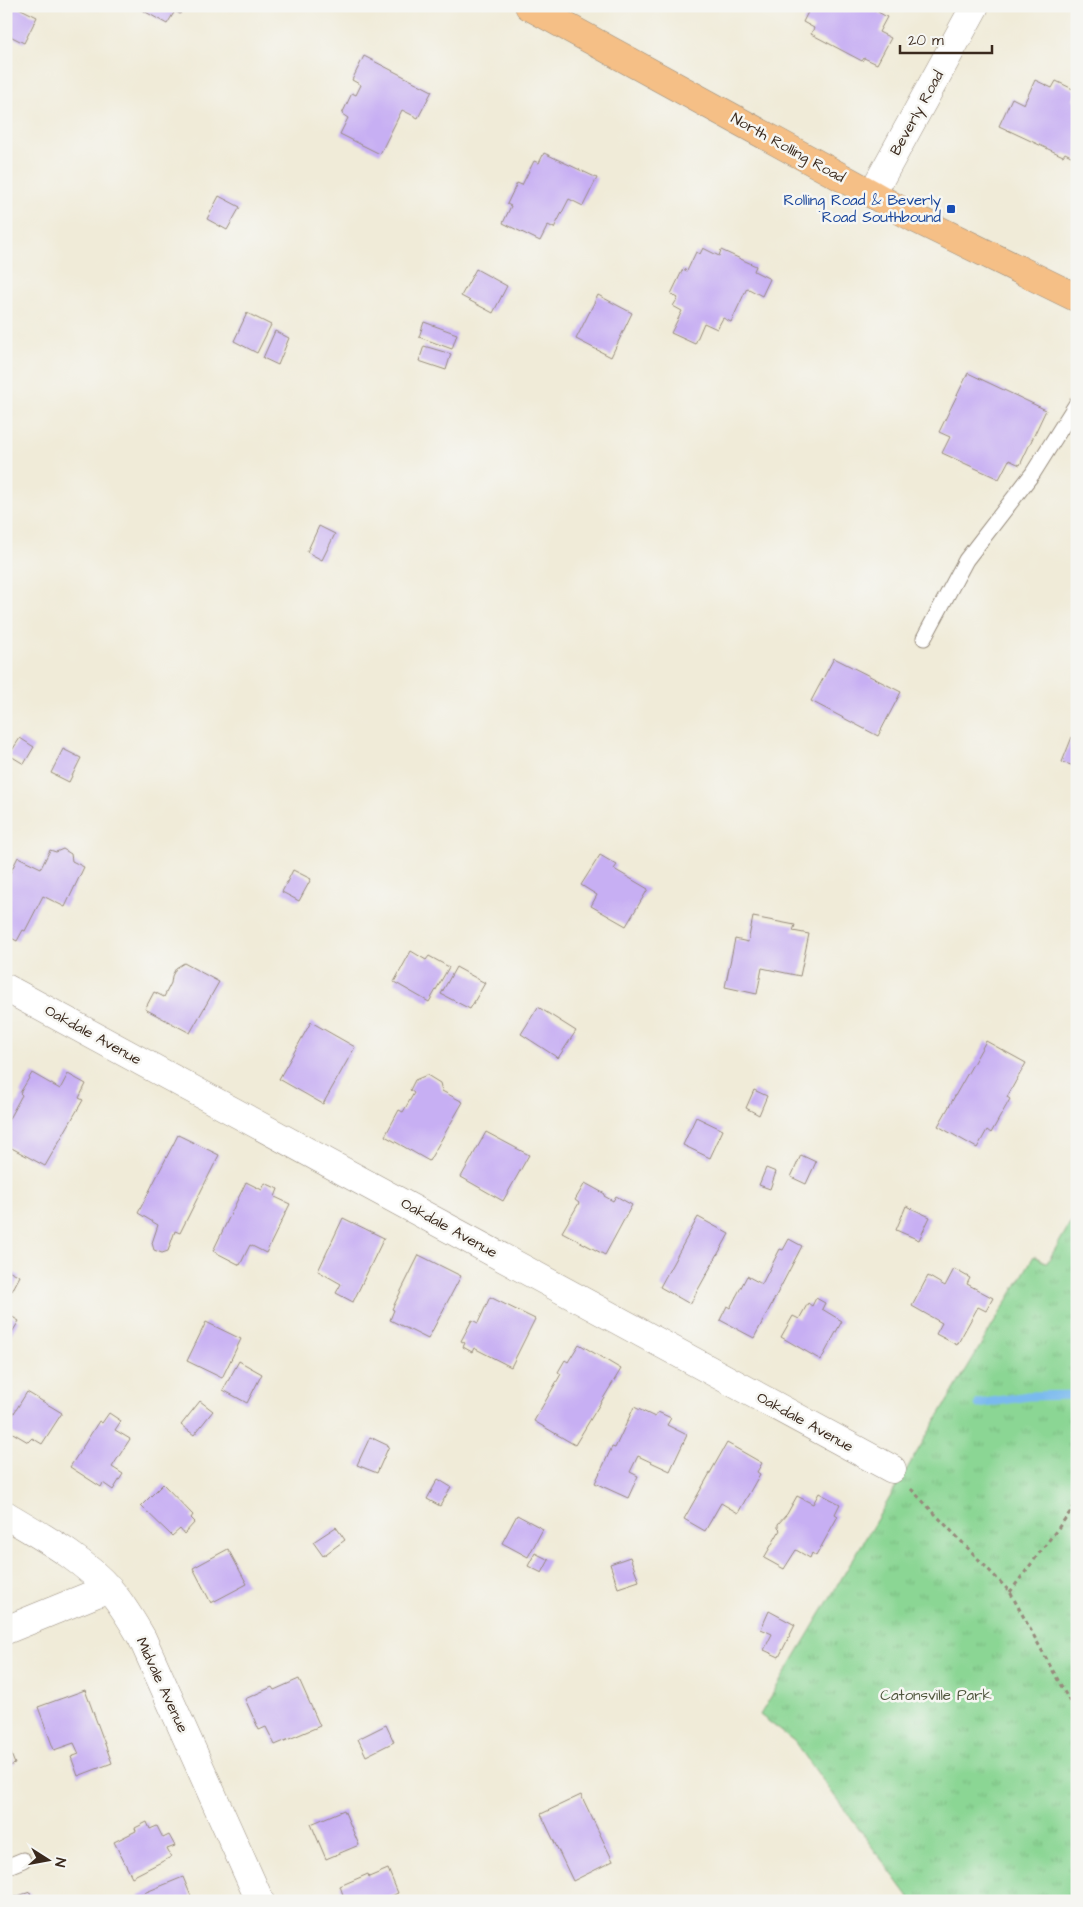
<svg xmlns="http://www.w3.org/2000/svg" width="1083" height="1907" font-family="'Architects Daughter',sans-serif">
<defs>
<pattern id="park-tufts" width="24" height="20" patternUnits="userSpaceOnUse" patternTransform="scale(1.25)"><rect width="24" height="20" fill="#8bd694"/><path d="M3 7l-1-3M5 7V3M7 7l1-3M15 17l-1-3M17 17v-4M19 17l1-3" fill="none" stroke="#79b87f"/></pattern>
</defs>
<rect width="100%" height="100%" fill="#f6f6f2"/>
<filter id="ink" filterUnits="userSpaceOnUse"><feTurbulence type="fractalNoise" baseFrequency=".02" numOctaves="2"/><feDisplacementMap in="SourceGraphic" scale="10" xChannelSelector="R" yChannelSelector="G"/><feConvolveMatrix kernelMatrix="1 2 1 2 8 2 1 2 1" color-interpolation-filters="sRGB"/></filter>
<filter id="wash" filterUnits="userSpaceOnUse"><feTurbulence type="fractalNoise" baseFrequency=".0096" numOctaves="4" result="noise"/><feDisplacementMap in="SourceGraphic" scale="20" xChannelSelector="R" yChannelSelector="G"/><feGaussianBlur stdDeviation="1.12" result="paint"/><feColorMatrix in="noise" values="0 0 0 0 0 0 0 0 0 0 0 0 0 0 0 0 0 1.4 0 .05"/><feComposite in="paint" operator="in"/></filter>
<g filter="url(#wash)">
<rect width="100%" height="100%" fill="#f0ebd8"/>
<path fill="url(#park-tufts)" stroke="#638059" d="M1077 1212V1901H912L794 1741 760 1715 1034 1256 1047 1263Z"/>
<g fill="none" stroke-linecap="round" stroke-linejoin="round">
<path stroke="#7abaee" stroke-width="9" d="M979 1404 1028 1396 1077 1395"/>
</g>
<g id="blocks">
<path fill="#c7aff3" d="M6 6H15L37 17 24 43 6 34Z
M135 6H184L180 14 175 11 167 24Z
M811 6H821L826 9 827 6H867L887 17 879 32 891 38 877 64 864 58 862 61 811 34 814 28 803 22Z
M364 56 432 91 418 118 402 110 380 154 340 134 348 118 342 114 352 93 356 95 361 85 352 80Z
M1035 80 1052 88 1056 81 1077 91 1073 100 1077 102V159L1065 153 1063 156 999 126 1012 98 1024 104Z
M544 153 597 178 583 206 569 199 554 228 548 225 540 241 503 223 511 206 507 204 517 183 522 185 534 161 539 163Z
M219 196 240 207 227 230 207 219Z
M703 248 719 256 721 250 756 266 754 271 770 279 762 296 747 288 731 322 723 318 717 329 704 323 695 344 671 333 682 311 673 306 678 298 671 294 683 269 687 271 696 252 700 254Z
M476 269 507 286 493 313 461 296Z
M598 295 632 313 611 357 576 339Z
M247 313 271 325 257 353 234 341Z
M424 322 457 334 452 349 419 337Z
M275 331 289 338 278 365 263 358Z
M424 346 451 354 446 370 419 361Z
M968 373 1046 410 1020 465 1009 460 999 479 942 453 950 437 939 432Z
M319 526 335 534 322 560 307 552Z
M834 658 901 692 878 736 811 701Z
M1072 737 1077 739V767L1062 762Z
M20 738 34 747 24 764 9 755Z
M63 749 81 758 69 782 51 773Z
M63 849 71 854 72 861 84 867 65 907 43 896 25 931 23 930 17 941 6 935V876L10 873 18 857 41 868 50 850 56 852Z
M600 855 617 865 614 869 648 889 626 926 591 906 597 895 581 885Z
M293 870 311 879 299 901 282 892Z
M753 917 795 925 793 931 809 934 800 976 762 968 757 994 725 987 735 939 748 942Z
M411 951 426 960 429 956 449 967 429 1002 394 982Z
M184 963 219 982 190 1033 145 1009 154 992 164 997 171 983 172 976 176 968Z
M456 967 485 983 470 1009 441 994Z
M538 1007 576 1031 558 1058 521 1034Z
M311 1022 355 1047 323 1104 279 1079Z
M986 1041 1026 1063 1007 1097 1010 1099 991 1133 987 1130 977 1148 938 1126Z
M32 1073 60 1089 68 1074 86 1084 79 1098 83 1100 45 1166 6 1145V1124L22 1095 20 1093Z
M427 1075 440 1083 442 1091 463 1102 429 1161 385 1136 399 1110 403 1112 414 1093 410 1090 415 1080Z
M754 1090 767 1096 759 1115 746 1108Z
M696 1117 723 1130 710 1158 683 1145Z
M486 1132 529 1155 503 1201 461 1177Z
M178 1135 219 1155 180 1233 175 1231 168 1251 162 1253 154 1250 152 1243 158 1225 138 1213Z
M801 1155 816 1162 806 1184 791 1177Z
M766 1168 776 1172 770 1189 759 1185Z
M246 1182 262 1190 265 1183 278 1189 275 1197 290 1204 266 1253 250 1245 240 1265 213 1251Z
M585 1183 605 1194 604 1196 613 1201 616 1196 632 1205 605 1255 562 1232 579 1203 575 1200Z
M906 1206 930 1217 919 1240 896 1230Z
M698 1217 729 1234 690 1304 660 1287Z
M343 1218 384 1238 353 1302 336 1293 341 1284 318 1271Z
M789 1239 802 1246 754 1338 720 1320 727 1306 730 1308 747 1276 762 1284 780 1249 783 1250Z
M419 1255 461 1276 428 1339 390 1320 394 1310 392 1309Z
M6 1269 20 1276 12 1291 6 1288Z
M954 1269 970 1278 967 1284 993 1298 986 1311 978 1307 957 1345 936 1334 942 1323 912 1306 928 1276 945 1286Z
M490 1297 535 1319 511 1367 474 1348 472 1352 463 1347 465 1343 461 1341 472 1320 478 1323Z
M816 1298 825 1303 822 1309 842 1321 821 1360 781 1337 793 1316 799 1319 808 1303 812 1306Z
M6 1313 19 1321 6 1342Z
M206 1322 241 1339 222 1378 187 1361Z
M579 1344 621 1369 575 1445 534 1421 561 1374 558 1372 565 1360 568 1362Z
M239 1361 262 1374 247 1403 223 1390Z
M27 1392 62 1413 42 1444 32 1438 28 1442 6 1429V1426Z
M200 1401 213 1411 194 1435 181 1425Z
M634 1407 655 1417 658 1412 671 1418 667 1425 687 1435 670 1471 638 1456 630 1472 638 1476 628 1498 595 1483 612 1447 615 1448Z
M109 1413 121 1421 115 1430 130 1439 112 1467 123 1474 113 1490 103 1483 101 1487 70 1467 99 1421 102 1423Z
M370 1437 389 1446 377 1473 357 1465Z
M727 1443 762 1463 757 1472 760 1474 738 1513 721 1503 705 1531 684 1519Z
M438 1479 451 1487 440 1506 427 1499Z
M163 1484 193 1515 191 1518 195 1522 184 1534 180 1529 172 1536 141 1506Z
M819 1493 840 1504 835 1514 838 1516 816 1556 812 1553 810 1558 796 1550 784 1569 764 1558 780 1530 778 1528V1524L787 1514 797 1496 813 1504Z
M517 1515 543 1529 528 1557 502 1543Z
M336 1527 345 1540 323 1556 313 1542Z
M228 1549 247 1584 211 1603 193 1568Z
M535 1553 549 1560 542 1573 528 1566Z
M630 1557 639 1581 618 1588 610 1564Z
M769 1611 795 1625 779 1657 764 1650 772 1634 761 1629Z
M299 1679 320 1726 275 1745 266 1727 259 1730 245 1699 272 1687 274 1690Z
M85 1690 112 1763 78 1776 71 1757 79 1754 74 1743 54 1750 38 1707Z
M386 1725 394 1742 366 1756 358 1739Z
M6 1742 15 1764 6 1767Z
M581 1795 613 1861 573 1881 541 1814Z
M344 1810 359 1845 326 1859 311 1824Z
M147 1822 150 1829 157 1826 163 1838 169 1835 175 1846 167 1849 171 1857 132 1877 114 1842 136 1831 135 1828Z
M388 1869 398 1893 382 1901H345L340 1886 368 1874 369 1877Z
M183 1877 193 1901H141L139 1895Z
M30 1892 33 1901H16L15 1897Z"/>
</g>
</g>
<g filter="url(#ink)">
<use href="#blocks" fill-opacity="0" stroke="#968a7b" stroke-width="1"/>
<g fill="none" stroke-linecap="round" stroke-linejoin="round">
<defs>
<path id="lane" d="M924 638 966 560 1033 473 1077 403
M6 1867 23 1860"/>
<path id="street" d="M872 194 975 6
M6 988 892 1469
M6 1515C42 1537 82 1558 110 1590 123 1605 132 1621 142 1638L260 1901
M6 1630 109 1588"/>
<path id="primary" d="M529 6 872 194 914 218 1077 298"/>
</defs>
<use href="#lane" stroke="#968a7b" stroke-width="17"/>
<use href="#street" stroke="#968a7b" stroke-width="29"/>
<use href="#primary" stroke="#968a7b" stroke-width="29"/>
<path stroke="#968a7b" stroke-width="3" stroke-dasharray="4 4" stroke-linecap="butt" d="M911 1489 1010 1592 1077 1715
M1010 1592 1077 1503"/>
<use href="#lane" stroke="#fff" stroke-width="15"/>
<use href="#street" stroke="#fff" stroke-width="28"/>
<use href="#primary" stroke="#f5bf86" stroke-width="28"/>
</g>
</g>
<rect fill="#1a4fb4" stroke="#f6f6f2" stroke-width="2" x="946" y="204" width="10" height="10" rx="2.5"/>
<g text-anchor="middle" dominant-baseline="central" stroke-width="5" stroke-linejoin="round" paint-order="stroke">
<g font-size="15" fill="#3b2a1e" stroke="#f6f6f2">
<text transform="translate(917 113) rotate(-61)">Beverly Road</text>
<text transform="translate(788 148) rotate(29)">North Rolling Road</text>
<text transform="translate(93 1035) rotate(29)">Oakdale Avenue</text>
<text transform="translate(449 1228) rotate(29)">Oakdale Avenue</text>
<text transform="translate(805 1422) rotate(29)">Oakdale Avenue</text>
<text transform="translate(162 1685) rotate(65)">Midvale Avenue</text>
</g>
<g font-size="15" fill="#164399" stroke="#f6f6f2" text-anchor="end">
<text x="941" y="200">Rolling Road &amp; Beverly<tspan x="941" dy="17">Road Southbound</tspan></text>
</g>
<g font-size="15" fill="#4f553c" stroke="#f6f6f2">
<text x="936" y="1695">Catonsville Park</text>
</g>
</g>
<rect width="1083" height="1907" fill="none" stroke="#f6f6f2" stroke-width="25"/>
<g transform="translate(48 1860) rotate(101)" stroke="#f6f6f2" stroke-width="4" paint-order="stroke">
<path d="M0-4L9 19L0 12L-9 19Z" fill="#3b2a1e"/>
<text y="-8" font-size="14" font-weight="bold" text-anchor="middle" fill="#3b2a1e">N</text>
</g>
<path d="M900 45v8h92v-8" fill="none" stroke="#3b2a1e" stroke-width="2.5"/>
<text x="908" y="45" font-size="15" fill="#3b2a1e" stroke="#f6f6f2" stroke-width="4" paint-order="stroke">20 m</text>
</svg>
